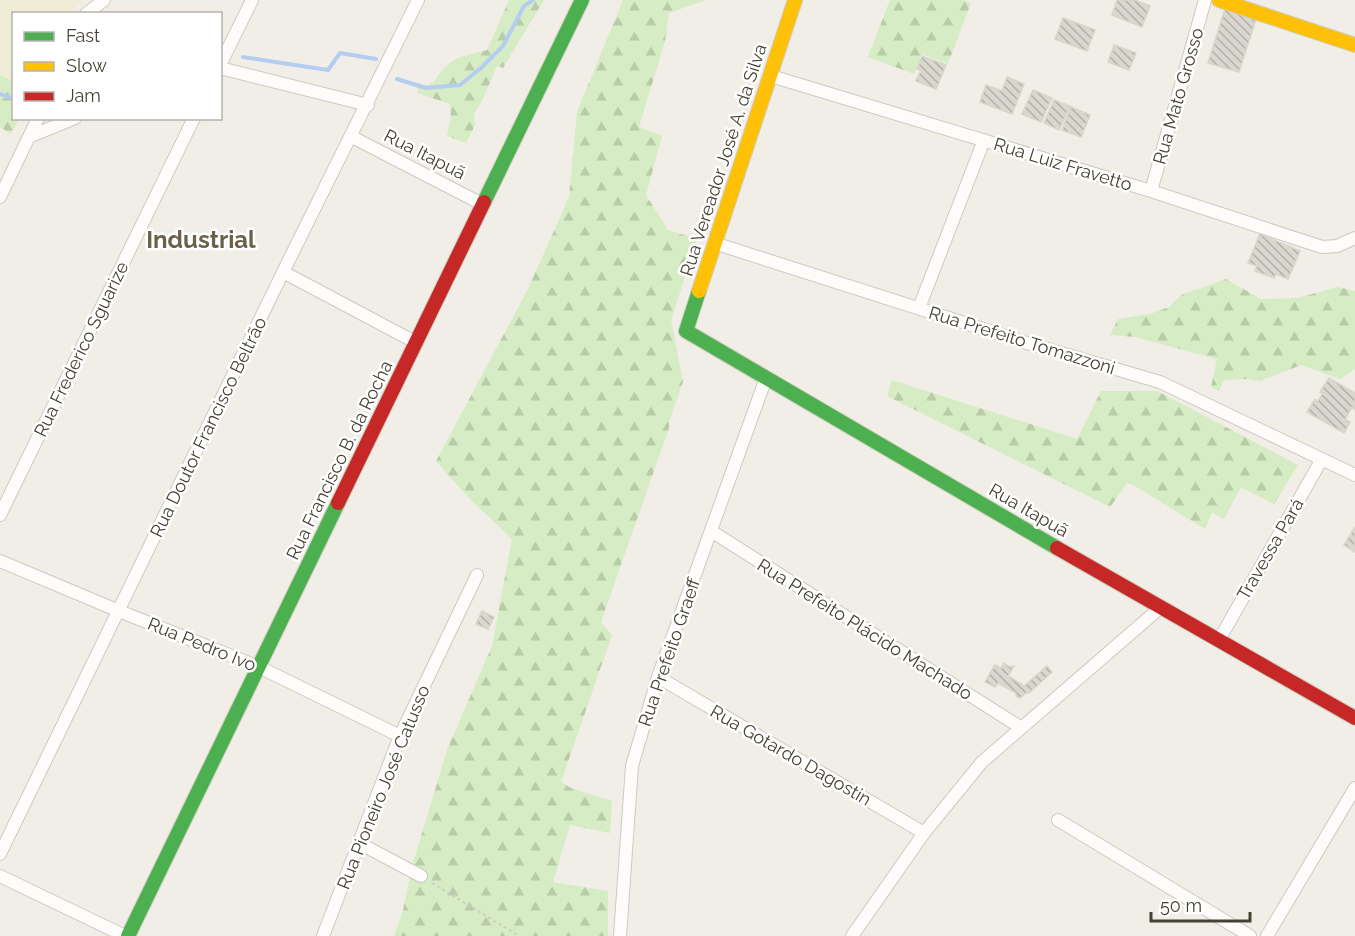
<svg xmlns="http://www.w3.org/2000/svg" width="1355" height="936" font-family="Raleway,sans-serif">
<defs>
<pattern id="forest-firs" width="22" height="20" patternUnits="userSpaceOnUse" patternTransform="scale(1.5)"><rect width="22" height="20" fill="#d6ecc4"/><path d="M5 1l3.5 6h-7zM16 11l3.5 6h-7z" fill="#b9cca9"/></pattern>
<pattern id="building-back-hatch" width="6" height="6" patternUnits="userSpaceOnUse" patternTransform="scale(1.5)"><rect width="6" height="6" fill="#d9d7cf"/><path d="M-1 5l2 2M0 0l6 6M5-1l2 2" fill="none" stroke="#b2b0a9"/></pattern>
</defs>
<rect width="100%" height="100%" fill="#f0eee6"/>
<path fill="#efecd8" d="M0 0H83L77 5 73 13 14 14 13 84 0 79Z"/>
<path fill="url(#forest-firs)" d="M509 0H544L503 68 497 66 483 99 474 114 475 125 466 143 447 136 451 116 450 104 417 93 419 84 426 86 434 82C449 57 460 57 487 50Z
M623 0H706L669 13 665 41 639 127 662 136 646 195 668 230 697 239 671 320 683 382 669 422V428L601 622 612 635 561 782 571 788 612 801 610 833 570 825 553 882 608 891V936H394L403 910 413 863 447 750 492 646 512 539 468 497 436 461 528 289 569 197 577 112Z
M890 0H963L971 3 948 64 922 54 914 74 868 57Z
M0 75 13 81 14 118 19 119 11 134 0 127Z
M1226 279 1261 299 1297 298 1338 287 1355 291V369L1340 379 1301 365 1260 381 1248 379 1224 380 1219 391 1211 387 1217 359 1135 337 1110 335 1118 319 1150 314 1169 307 1181 295Z
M892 380 1077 439 1101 391H1157L1298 465 1274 504 1241 487 1224 519 1212 512 1205 529 1128 482 1110 507 887 396Z"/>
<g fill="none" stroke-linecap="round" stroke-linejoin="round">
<path stroke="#b4cdf0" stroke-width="4" d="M243 57 328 70 340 53 376 59
M397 79 426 88 460 85 481 68 503 46 524 6 533 0
M0 94 14 99"/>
</g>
<path fill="url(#building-back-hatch)" stroke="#d8d6cc" stroke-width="1.5" d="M1117 0H1135L1150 6 1142 27 1112 15Z
M1225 9 1256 19 1239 72 1208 63Z
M1063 18 1095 30 1087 51 1055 39Z
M1114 45 1136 53 1129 70 1108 62Z
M922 56 946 65 936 89 916 81 921 70 917 69Z
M1007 77 1024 84 1012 114 980 102 986 85 1002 91Z
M1033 90 1052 98 1041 122 1022 114Z
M1054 100 1070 106 1059 130 1044 123Z
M1071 107 1090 115 1081 137 1062 130Z
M1260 234 1300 251 1288 279 1276 274 1274 278 1255 271 1257 266 1248 263Z
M1329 378 1355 393V410L1352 407 1345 419 1350 422 1344 433 1307 412 1315 399 1318 401 1323 393 1320 392Z
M1355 527V552L1344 545Z
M482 611 494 617 488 629 476 624Z
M1004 663 1010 667 1014 666 1008 676 1024 686 1047 666 1052 672 1029 693H1026L1020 698 1016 696V693L998 683 995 687 985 682 995 665 1001 668Z"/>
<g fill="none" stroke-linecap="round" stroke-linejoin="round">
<defs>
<path id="street" d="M86 14 104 0
M220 65 252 0
M220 68 368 105
M771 76 1151 191 1322 247 1337 246 1355 238
M31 136 75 118
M352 137 482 204
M1151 191 1205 0
M0 197 38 118
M714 243 1027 343 1160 382 1355 475
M283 272 415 342
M919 308 984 140
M0 515 194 118
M711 531 1020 727
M0 561 119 611 259 667 400 736
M1219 640 1322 459
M658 677 924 833
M1058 820 1250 936
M359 843 421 876
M0 854 283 272 418 0
M0 876 125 936
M323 936 400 736 477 575
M620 936 632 766 658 677 766 378
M852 936 924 833 982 762 1160 608
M1267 936 1355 788"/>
<path id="fast" d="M484 202 582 0
M699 291 686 331 1057 548
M128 936 338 503"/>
<path id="slow" d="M1219 0 1355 45
M699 291 795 0"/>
<path id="jam" d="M338 503 484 202
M1057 548 1355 718"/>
</defs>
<use href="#street" stroke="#cccac2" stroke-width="14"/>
<use href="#fast" stroke="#cfcebd" stroke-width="16"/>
<use href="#slow" stroke="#cfcebd" stroke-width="16"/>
<use href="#jam" stroke="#cfcebd" stroke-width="16"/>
<path stroke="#ceccc6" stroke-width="2" stroke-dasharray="3 3" stroke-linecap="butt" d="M432 883 519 936"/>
<use href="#street" stroke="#fdfcfb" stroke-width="12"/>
<use href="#fast" stroke="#4caf50" stroke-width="14"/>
<use href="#slow" stroke="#ffc107" stroke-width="14"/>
<use href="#jam" stroke="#c62828" stroke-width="14"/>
</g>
<g text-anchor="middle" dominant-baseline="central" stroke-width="5" stroke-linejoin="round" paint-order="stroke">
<g font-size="18" fill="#454233" stroke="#fff">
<text transform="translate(1178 96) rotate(-74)">Rua Mato Grosso</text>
<text transform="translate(425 154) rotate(27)">Rua Itapuã</text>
<text transform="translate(723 160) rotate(-72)">Rua Vereador José A. da Silva</text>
<text transform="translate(1063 164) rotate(17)">Rua Luiz Fravetto</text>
<text transform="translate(1022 340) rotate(17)">Rua Prefeito Tomazzoni</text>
<text transform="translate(81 349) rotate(-64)">Rua Frederico Sguarize</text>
<text transform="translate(208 427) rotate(-64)">Rua Doutor Francisco Beltrão</text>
<text transform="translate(339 460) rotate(-64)">Rua Francisco B. da Rocha</text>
<text transform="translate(1029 510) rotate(30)">Rua Itapuã</text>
<text transform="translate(1270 549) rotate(-60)">Travessa Pará</text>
<text transform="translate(865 629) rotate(32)">Rua Prefeito Plácido Machado</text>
<text transform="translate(202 644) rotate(22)">Rua Pedro Ivo</text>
<text transform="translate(669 652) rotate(-71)">Rua Prefeito Graeff</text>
<text transform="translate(791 755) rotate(30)">Rua Gotardo Dagostin</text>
<text transform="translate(383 787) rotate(-68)">Rua Pioneiro José Catusso</text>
</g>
<g font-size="24" font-weight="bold" fill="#696249" stroke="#fff">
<text x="201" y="239">Industrial</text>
</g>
</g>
<rect x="12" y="12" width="210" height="108" fill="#ffffff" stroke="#b5b3ad" stroke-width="1.5"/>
<rect x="24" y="32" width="30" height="9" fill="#4caf50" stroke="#b5b3ad" stroke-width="1.5"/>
<text x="66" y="42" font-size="18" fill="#454233">Fast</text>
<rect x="24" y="62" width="30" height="9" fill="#ffc107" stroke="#b5b3ad" stroke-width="1.5"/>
<text x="66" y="72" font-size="18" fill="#454233">Slow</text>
<rect x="24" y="92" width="30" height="9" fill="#c62828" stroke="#b5b3ad" stroke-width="1.5"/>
<text x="66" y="102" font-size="18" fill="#454233">Jam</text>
<path d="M1151 912v9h99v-9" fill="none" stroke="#454233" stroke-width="3"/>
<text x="1160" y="912" font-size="18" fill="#454233" stroke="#ffffff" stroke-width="4.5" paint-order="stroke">50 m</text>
</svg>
